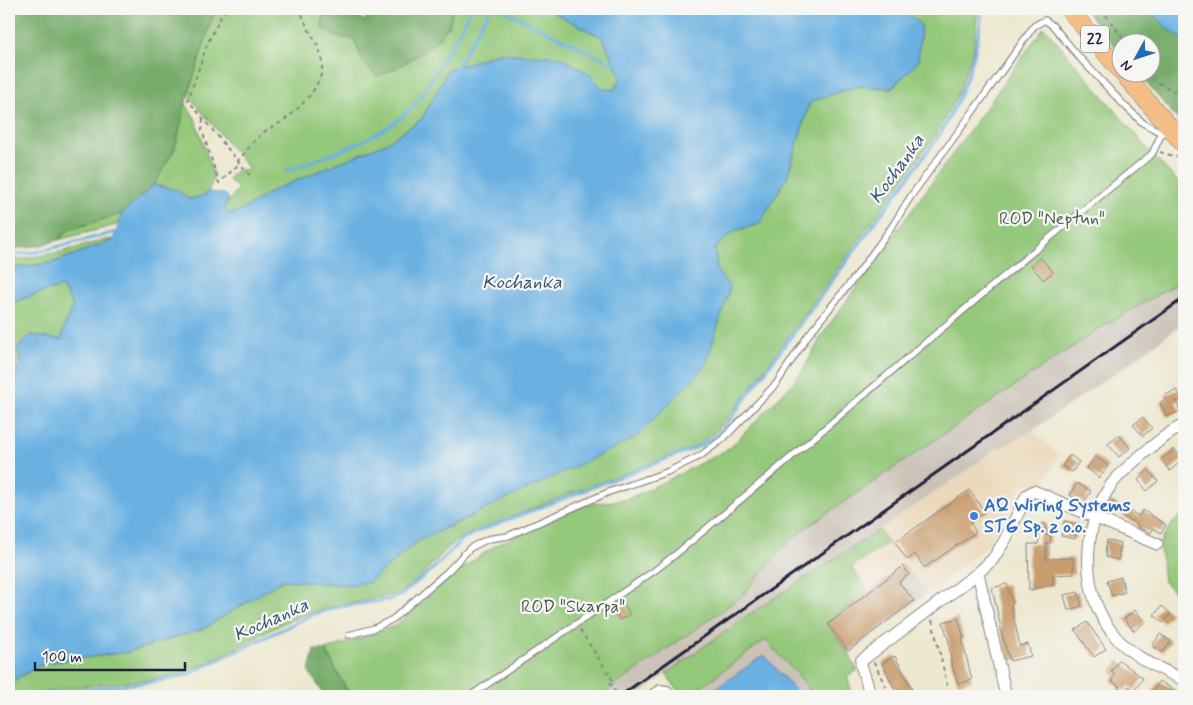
<svg xmlns="http://www.w3.org/2000/svg" width="1193" height="705" font-family="Mynerve,sans-serif">
<rect width="100%" height="100%" fill="#f6f6f2"/>
<filter id="ink" filterUnits="userSpaceOnUse"><feTurbulence type="fractalNoise" baseFrequency=".02" numOctaves="2"/><feDisplacementMap in="SourceGraphic" scale="10" xChannelSelector="R" yChannelSelector="G"/><feConvolveMatrix kernelMatrix="1 2 1 2 8 2 1 2 1" color-interpolation-filters="sRGB"/></filter>
<filter id="wash" filterUnits="userSpaceOnUse"><feTurbulence type="fractalNoise" baseFrequency=".0096" numOctaves="4" result="noise"/><feDisplacementMap in="SourceGraphic" scale="20" xChannelSelector="R" yChannelSelector="G"/><feGaussianBlur stdDeviation="1.12" result="paint"/><feColorMatrix in="noise" values="0 0 0 0 0 0 0 0 0 0 0 0 0 0 0 0 0 1.4 0 .05"/><feComposite in="paint" operator="in"/></filter>
<g filter="url(#wash)">
<rect width="100%" height="100%" fill="#ede8d0"/>
<path fill="#ebd8ba" d="M1033 430 1058 455 1041 491 1029 484H1024L1021 487 987 546 927 593 904 564 868 591 851 567 887 543 879 530 965 472 994 449 1005 446Z"/>
<path fill="#cbc3b8" d="M1184 279V323L1129 363 1033 430 1005 446 994 450 965 472 666 674 638 696H600L741 597 780 551 804 529 1100 328Z
M904 564 927 593 849 654 826 624Z
M765 640 801 678 814 696H688Z"/>
<path fill="#94c87a" stroke="#5b755a" d="M215 9H329L323 13 336 37 354 39 363 62 449 26 453 9H550L551 11 603 38 621 78 614 90 603 89 589 74 561 57 499 53 448 70 422 119 386 143 274 190 241 211 229 214 224 208 238 188 228 179 236 171 250 170 188 95Z
M903 9H978L974 47 960 89 939 130 739 404C725 422 712 436 692 448L571 493 464 536 450 546 415 582 398 594 327 608 288 621 212 661 183 673 154 679 62 689 31 696H9V683L44 663 128 652 203 629 283 580 348 585 369 582 418 541 473 516 729 288 717 270 715 248 734 231 759 224 787 177 810 102 857 86 892 88 918 62 921 25Z
M1044 27 1152 154 1184 188V279L1100 328 804 529 780 551 741 597 600 696H356L346 689 326 650 395 626 451 576 496 545 585 505 628 499 672 478 730 448 792 384 805 367 822 335Z
M185 103 195 118 214 177 208 192 203 196 188 199 178 190 154 185 175 148Z
M123 213 120 224 58 240 69 230Z
M108 239 113 240 55 262 9 269V261L61 252Z
M62 287 73 306 66 322 61 340 31 335 22 363 11 381 9 380V304L36 294Z
M1184 512V601L1164 582 1160 548 1161 541 1170 526Z
M879 530 888 543 851 567 868 591 827 624 849 654 857 671 847 676 853 696H814L801 678 765 640 688 696H682L666 674 748 615Z"/>
<path fill="#77ac6a" stroke="#4c6752" d="M9 9H215L188 95 175 148 154 185 123 213 69 230 58 240 38 246 9 249Z
M329 9H353L364 21 371 9H453C451 15 451 23 447 28 430 52 403 65 377 77L363 62 354 39 336 37 322 28 323 13Z
M1084 9H1149L1168 29 1184 40V127L1138 73 1150 72V42H1120V52Z
M314 650H326L346 689 356 696H325L309 672Z"/>
<path fill="#6bb1e2" stroke="#466a8e" d="M550 9H903L921 25 918 62 891 88 857 86 810 102 787 177 759 224 734 231 715 248 717 270 730 288 705 367 635 438 418 541 369 582 348 585 283 580 203 629 128 652 44 663 9 683V380L11 381 21 363 17 348 31 335 61 340 66 322 73 306 62 287 36 294 9 304V269L55 262 113 240 123 213 154 185 178 190 188 199 203 196 208 192 224 194 228 197V200L224 208 229 214 241 211 274 190 386 143 422 119 448 70 499 53 561 57 589 74 603 89 614 90 621 78 603 38 551 11Z
M1149 9H1176L1184 17V40L1168 29Z
M764 655 800 696H705Z"/>
<g fill="none" stroke-linecap="round" stroke-linejoin="round">
<path stroke="#6bb1e2" stroke-width="3" d="M501 9 614 64
M456 68 490 9
M286 171C323 157 381 139 409 110 423 96 433 77 443 59 452 44 465 26 470 9
M9 255 36 252 117 232
M41 696 48 694 159 681 187 675 312 615 338 607 387 600 400 596 435 567 462 540 474 533 700 446 719 432 732 417 941 133C964 91 977 58 982 9"/>
</g>
<g id="blocks">
<path fill="#c89c6c" d="M1040 257 1053 272 1043 280 1031 265Z
M1177 390 1181 399 1176 402 1180 411 1167 417 1160 402 1167 399 1165 395Z
M1143 417 1152 428 1143 436 1133 425Z
M1119 435 1130 448 1119 457 1108 444Z
M1174 449 1183 459 1170 471 1161 460Z
M1070 455 1079 462 1072 472 1062 466Z
M1095 456 1108 466 1099 478 1087 468Z
M1148 470 1158 481 1147 491 1138 480Z
M1077 483 1091 491 1084 503 1070 495Z
M969 490 985 512 970 523 976 532 924 568 915 554 907 560 895 542Z
M1111 501 1139 516 1143 510 1166 525 1161 533 1153 528 1151 533 1137 527 1138 525 1107 507Z
M1064 521 1078 524 1075 539 1061 536Z
M1042 523 1046 524V535L1051 536 1050 543H1046V559L1073 558 1074 574 1052 575 1054 585 1029 590 1028 544H1038Z
M1107 540 1121 543 1118 560 1106 557V552H1105Z
M903 566 909 574 899 582 914 601 848 651 828 624Z
M1121 577 1125 592 1112 596 1107 581Z
M1007 584 1013 604 1011 605 1020 646 1028 644 1031 656 1010 661 1000 629 1001 628 992 588Z
M1078 592 1082 606 1068 610 1064 595Z
M623 603 630 614 620 620 613 609Z
M1162 606 1171 614 1163 623 1154 615Z
M1135 610 1145 622 1134 631 1124 619Z
M958 618 964 639H962L972 680 958 684 951 662 949 642 943 622Z
M1087 622 1106 649 1094 657 1075 630Z
M1160 634 1171 641 1163 652 1152 646Z
M895 656 914 693 908 696H898L882 663Z
M1119 660 1143 678 1135 690 1129 686 1126 690 1118 688 1119 686 1111 681 1115 675 1111 672Z
M1159 681 1171 688 1184 696H1158L1152 693Z"/>
</g>
</g>
<g filter="url(#ink)">
<use href="#blocks" fill-opacity="0" stroke="#888586" stroke-width="1"/>
<g fill="none" stroke-linecap="round" stroke-linejoin="round">
<defs>
<path id="service" d="M349 635 375 628 393 619 448 571 470 548 488 539 508 536 609 492 667 472 700 456 724 438 776 384 809 334 859 272 893 225 911 196 969 117 1034 26 1045 20 1053 26 1079 57 1124 105 1143 123 1162 133 1168 129
M470 696 654 571 676 554C835 422 990 284 1152 154L1162 133
M647 696 660 688 668 689 673 696"/>
<path id="minor" d="M1184 425C1169 432 1156 443 1144 453 1132 463 1120 473 1111 485 1081 529 1080 593 1114 635 1132 657 1159 668 1184 680
M978 573 1006 696
M871 696 861 665V661L978 573 993 559 1005 540 1027 495 1034 491 1157 544"/>
<path id="primary" d="M1069 9 1120 70
M1122 72 1184 144"/>
</defs>
<use href="#service" stroke="#888586" stroke-width="8"/>
<use href="#minor" stroke="#888586" stroke-width="13"/>
<use href="#primary" stroke="#888586" stroke-width="19"/>
<path stroke="#888586" stroke-width="2" stroke-dasharray="4 4" stroke-linecap="butt" d="M225 9 208 42 188 100 251 177
M1101 9 1126 42
M1147 72 1152 79 1184 97
M203 119 202 130 219 183 239 164
M1160 152 1184 159
M237 162C246 152 253 141 263 133 269 128 277 125 283 121 299 109 325 84 322 62 320 42 304 28 301 9
M932 620 947 684V696
M580 630 609 674 613 681 610 683 618 696
M874 662 890 696"/>
<use href="#service" stroke="#fff" stroke-width="5.5"/>
<use href="#minor" stroke="#fff" stroke-width="11"/>
<use href="#primary" stroke="#f5be86" stroke-width="18"/>
<path stroke="#22223b" stroke-width="3" d="M620 696 1184 298"/>
</g>
</g>
<circle fill="#3f7fe0" stroke="#f6f6f2" stroke-width="2" cx="974" cy="516" r="5"/>
<g text-anchor="middle" dominant-baseline="central" stroke-width="4.5" stroke-linejoin="round" paint-order="stroke">
<rect fill="#f6f6f2" stroke="#626272" stroke-width="1" x="1081" y="25.5" width="28" height="27" rx="4"/>
<g font-size="16" font-weight="bold" fill="#22223b">
<text x="1095" y="39">22</text>
</g>
<g font-size="18" fill="#4a5c51" stroke="#f6f6f2">
<text x="1052" y="219">ROD "Neptun"</text>
<text x="573" y="607">ROD "Skarpa"</text>
</g>
<g font-size="18" font-weight="bold" fill="#366cbe" stroke="#f6f6f2" text-anchor="start">
<text x="984" y="506">AQ Wiring Systems<tspan x="984" dy="21">STG Sp. z o.o.</tspan></text>
</g>
<g font-size="19" font-style="italic" fill="#3c5475" stroke="#f6f6f2">
<text transform="translate(897 169) rotate(-54)">Kochanka</text>
<text x="522" y="282">Kochanka</text>
<text transform="translate(271 620) rotate(-24)">Kochanka</text>
</g>
</g>
<rect width="1193" height="705" fill="none" stroke="#f6f6f2" stroke-width="30"/>
<g transform="translate(1136 58) rotate(230)"><circle r="24" fill="#f6f6f2" stroke="#a1a1a9"/>
<path d="M0-4L9 19L0 12L-9 19Z" fill="#1f6fb2"/>
<text y="-8" font-size="14" font-weight="bold" text-anchor="middle" fill="#22223b">N</text>
</g>
<path d="M35 662v8h150v-8" fill="none" stroke="#22223b" stroke-width="2.5"/>
<text x="42" y="662" font-size="15" fill="#22223b" stroke="#f6f6f2" stroke-width="4" paint-order="stroke">100 m</text>
</svg>
